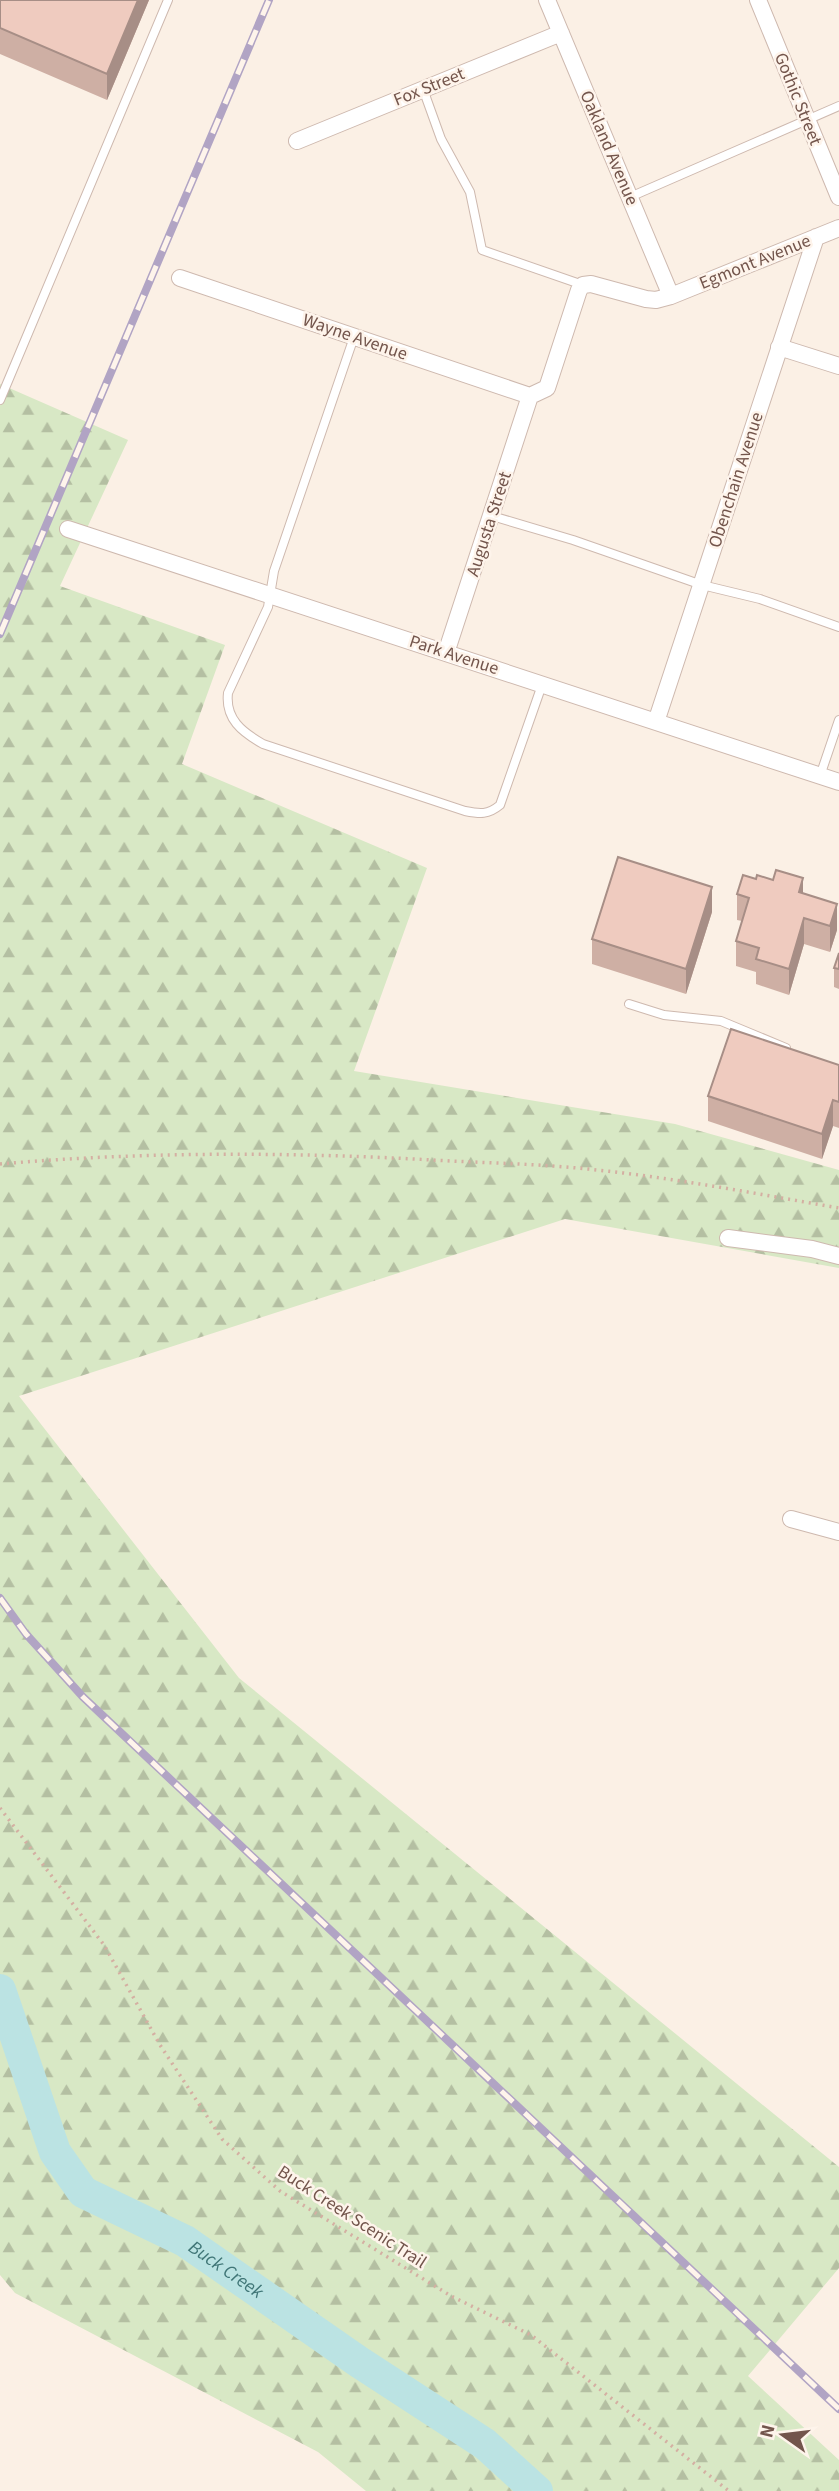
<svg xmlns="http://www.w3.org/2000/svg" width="839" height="2491" font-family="'Source Sans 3',sans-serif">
<defs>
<pattern id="forest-firs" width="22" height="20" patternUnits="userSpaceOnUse" patternTransform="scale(1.75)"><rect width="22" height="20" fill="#d8e8c5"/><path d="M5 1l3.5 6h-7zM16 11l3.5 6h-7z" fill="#b4bfa2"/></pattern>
</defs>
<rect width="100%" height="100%" fill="#fbf0e5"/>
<path fill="url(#forest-firs)" d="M0 384 128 440 60 586 225 645 182 764 427 868 354 1071 675 1124 839 1170V1268L565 1219 19 1396 239 1678 839 2167V2268L748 2376 839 2460V2491H366L318 2452 15 2293 0 2275Z"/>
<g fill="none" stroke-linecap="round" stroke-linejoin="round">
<path stroke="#bbe3e3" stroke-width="32" id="s1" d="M0 1990 55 2152 83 2192 185 2241 359 2362 485 2444 537 2491"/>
<defs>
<path id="lane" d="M423 89 441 139 470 192 482 250 583 285
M630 197 839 106
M354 337 274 571 268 607 228 693C225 719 242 732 263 744L465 811C480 814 488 815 500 805L542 685
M0 400 168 0
M492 516 573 540 702 585 760 599 839 627
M820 776 839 720
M629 1004 664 1015 721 1021 786 1048"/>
<path id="street" d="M547 0 671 296
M758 0 839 197
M297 141 561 33
M180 278 530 396
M779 347 839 366
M530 396 547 388 579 290 583 285 591 284 646 299 656 300 671 296 839 228
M68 529 839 782
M446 653 530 396
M656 722 816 237
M728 1238 812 1249 839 1256
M791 1519 839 1532"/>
</defs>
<use href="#lane" stroke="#ceb9af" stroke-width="10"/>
<use href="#street" stroke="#ceb9af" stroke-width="18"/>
<path stroke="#d4afa2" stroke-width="3.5" stroke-dasharray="2 5" stroke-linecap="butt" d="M0 1164C150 1151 300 1152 450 1161 492 1163 535 1164 577 1168 665 1176 752 1193 839 1208
M0 1808 104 1945 160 2045 222 2139 280 2191 451 2296 531 2335 729 2491"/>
<use href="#lane" stroke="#fff" stroke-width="8"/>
<use href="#street" stroke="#fff" stroke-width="16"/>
<defs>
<path id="rail" d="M0 634 269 0
M0 1598 26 1634 83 1697 839 2409"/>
</defs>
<use href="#rail" stroke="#b1a4c4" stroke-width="8"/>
<use href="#rail" stroke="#fef4eb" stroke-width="5" stroke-dasharray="16" stroke-linecap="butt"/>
</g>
<path fill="#ceafa4" d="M0 0H149L107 100 0 54Z
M803 893 837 930 830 952 804 944 789 995 756 984V972L736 966V941L742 921 737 920V894Z
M712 912 686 994 592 964V939Z
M839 953V989L834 987V968Z
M839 1065V1128L833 1126 822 1159 708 1121V1096Z"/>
<path fill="#a78e86" d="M138 0H149L107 100V74Z
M803 878V904L799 892Z
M712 887V912L686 994V969Z
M837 904V930L830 952V926Z
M804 918V944L789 995V969Z
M833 1100V1126L822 1159V1134Z"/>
<path fill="#efcbbf" stroke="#a78e86" stroke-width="2" d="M0 0H138L107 74 0 28Z
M618 857 712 887 686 969 592 939Z
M776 870 803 878 799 892 837 904 830 926 804 918 789 969 756 959 759 948 736 941 749 898 737 894 743 875 756 879 757 875 773 880Z
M839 953V969L834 968Z
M731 1029 839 1065V1102L833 1100 822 1134 708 1096Z"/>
<g text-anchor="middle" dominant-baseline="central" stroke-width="5" stroke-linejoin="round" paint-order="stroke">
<g font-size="18" fill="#73554c" stroke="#fef4eb">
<text transform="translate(429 87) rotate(-22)">Fox Street</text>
<text transform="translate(798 99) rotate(68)">Gothic Street</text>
<text transform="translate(609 148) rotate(67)">Oakland Avenue</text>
<text transform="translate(755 262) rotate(-22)">Egmont Avenue</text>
<text transform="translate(355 337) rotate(19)">Wayne Avenue</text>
<text transform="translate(736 480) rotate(-72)">Obenchain Avenue</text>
<text transform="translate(489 524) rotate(-72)">Augusta Street</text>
<text transform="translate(454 655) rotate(18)">Park Avenue</text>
<text transform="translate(352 2217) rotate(33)">Buck Creek Scenic Trail</text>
</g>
<g font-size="19" font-style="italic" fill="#407677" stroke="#fef4eb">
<text stroke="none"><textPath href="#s1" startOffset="383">Buck Creek</textPath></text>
</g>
</g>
<g transform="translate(783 2435) rotate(284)" stroke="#fef4eb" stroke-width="5" paint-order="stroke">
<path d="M0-5L12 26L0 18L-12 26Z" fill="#73554c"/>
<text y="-10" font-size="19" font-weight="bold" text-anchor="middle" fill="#73554c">N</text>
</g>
</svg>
